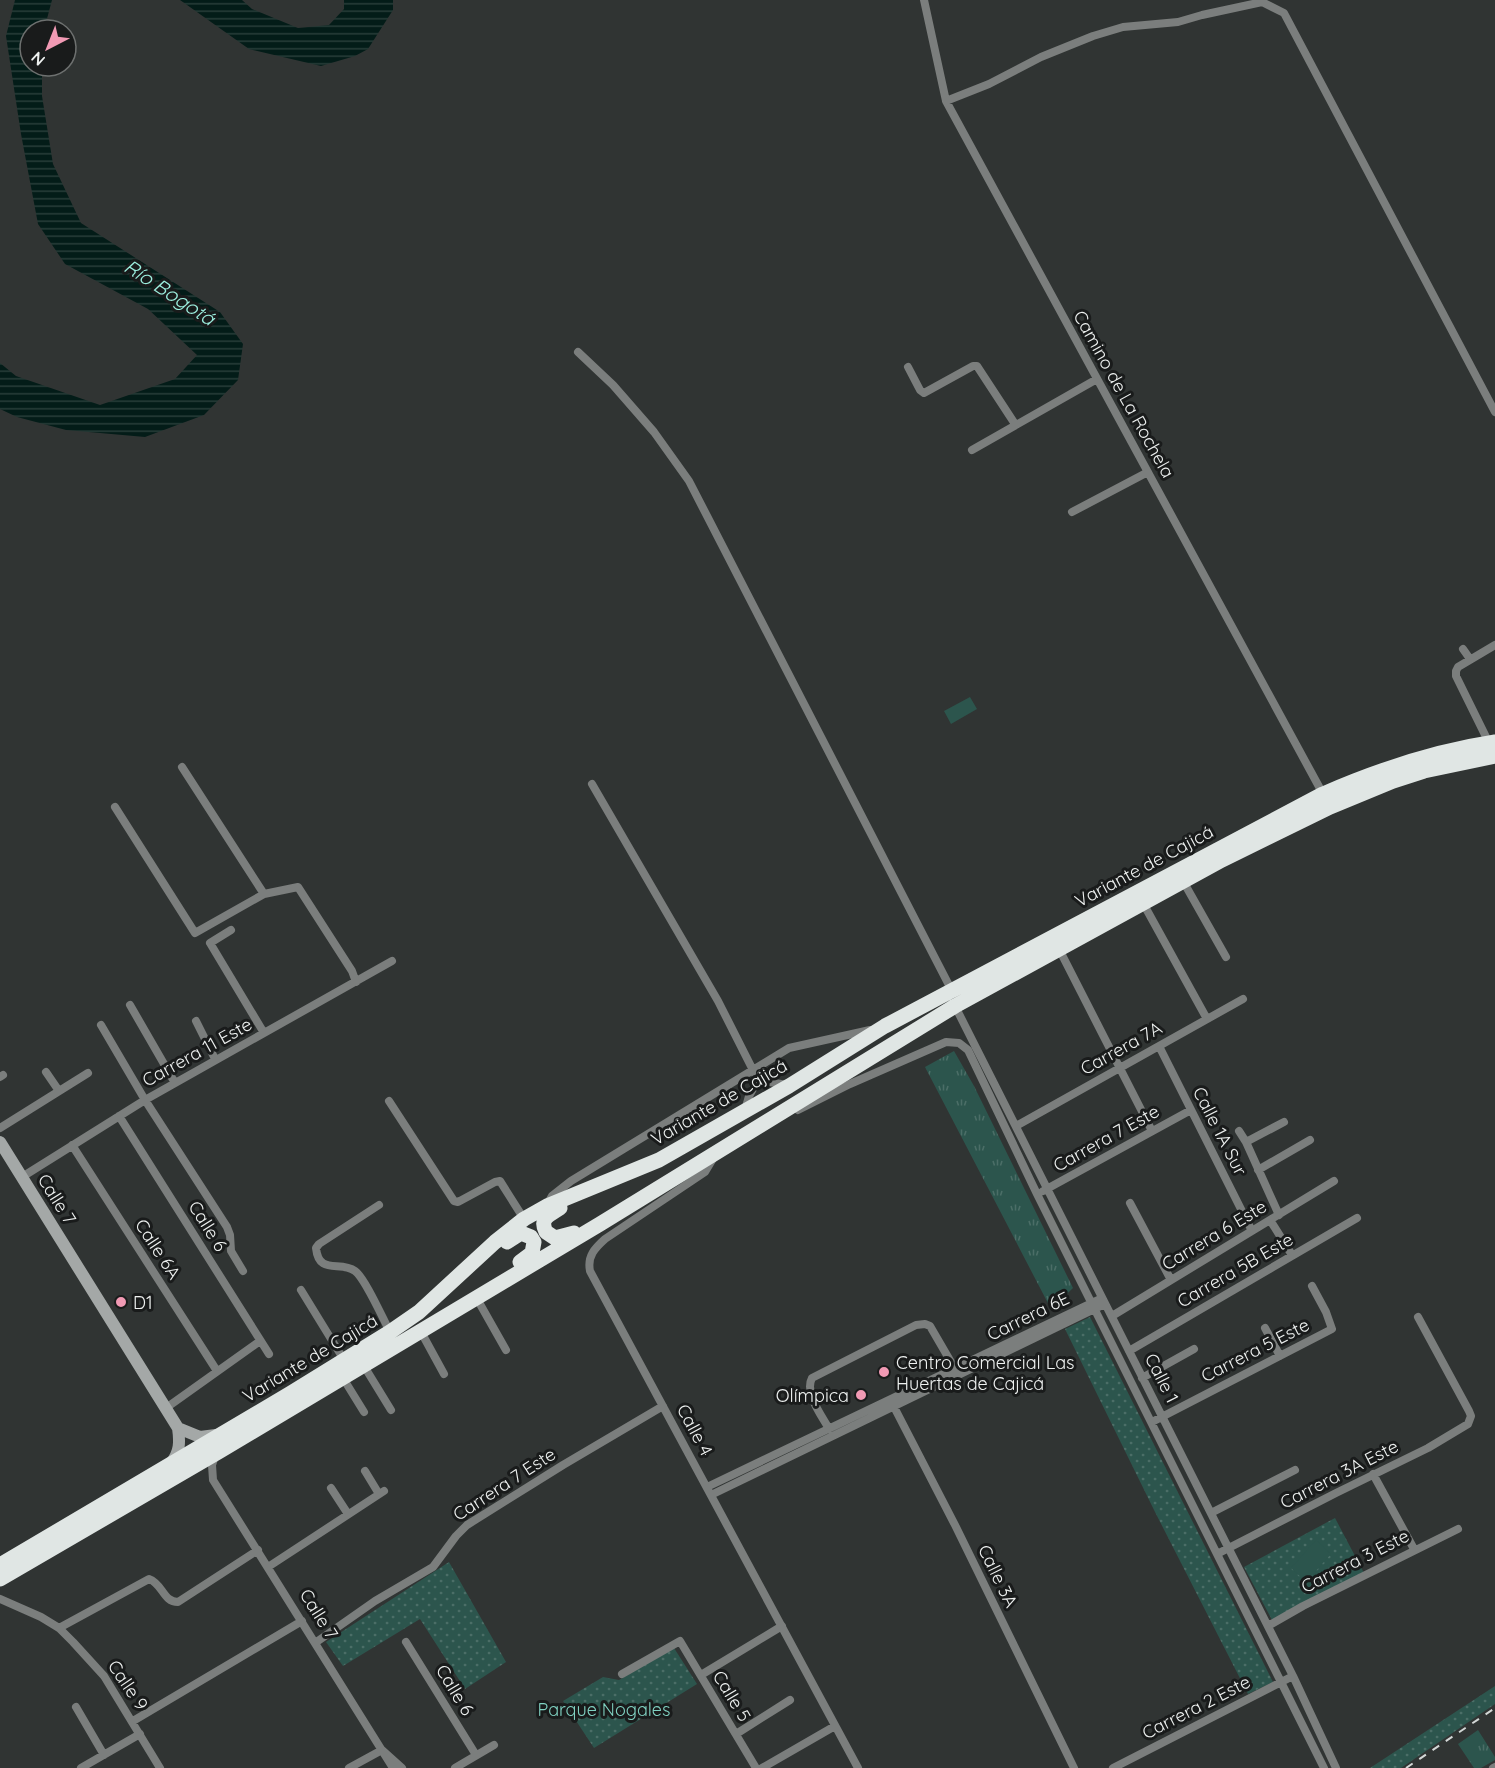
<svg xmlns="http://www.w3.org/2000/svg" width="1495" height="1768" font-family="Quicksand,sans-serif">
<defs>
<pattern id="grass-tufts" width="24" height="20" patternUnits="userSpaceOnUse" patternTransform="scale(1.5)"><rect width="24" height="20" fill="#2c554d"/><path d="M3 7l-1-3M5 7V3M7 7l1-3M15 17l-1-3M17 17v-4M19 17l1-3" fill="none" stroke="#4b6e67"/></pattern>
<pattern id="park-dots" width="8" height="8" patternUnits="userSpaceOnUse" patternTransform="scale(1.5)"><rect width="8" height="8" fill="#2c554d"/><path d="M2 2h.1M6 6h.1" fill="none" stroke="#4b6e67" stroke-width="1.8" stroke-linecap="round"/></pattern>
<pattern id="water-rules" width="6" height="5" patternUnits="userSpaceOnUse" patternTransform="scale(1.5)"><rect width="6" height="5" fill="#031c18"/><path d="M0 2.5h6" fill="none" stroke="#283d3a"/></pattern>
</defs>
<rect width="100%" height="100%" fill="#303433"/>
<path fill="url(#grass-tufts)" d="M954 1051 974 1086 1073 1288 1051 1309 925 1067Z
M1478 1730 1495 1757V1760L1481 1768H1474L1458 1744Z"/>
<path fill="url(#park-dots)" d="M1090 1317 1273 1682 1248 1694 1155 1512 1065 1329Z
M1335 1518 1364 1573 1272 1620 1244 1567Z
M449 1562 506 1662 465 1689 420 1619 343 1666 326 1642Z
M674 1648 697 1684 594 1748 563 1701 603 1677 619 1680Z
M1495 1686V1704L1401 1768H1370Z"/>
<path fill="#2c554d" d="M970 697 977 709 951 724 944 711Z
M1316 1540 1331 1554 1306 1582 1291 1568Z"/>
<path fill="url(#water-rules)" d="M15 0H52L44 30H30V66H42V96L53 164 81 223 220 312 243 344 238 380 204 415 145 437 66 430 17 417 0 409V363L16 376 100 405 175 379 197 355 148 309 65 264 38 224 21 134 6 36Z
M180 0H242L252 9 298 28 329 25 344 9V0H393V10L368 49 355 56 321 66 249 49Z"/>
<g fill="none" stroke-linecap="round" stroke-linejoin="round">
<path stroke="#7b7e7d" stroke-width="8" d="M924 0 946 101 1323 794
M946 101 989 84 1041 57 1093 36 1123 27 1178 22 1202 15 1262 2 1284 13 1495 412
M578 352 613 385 654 432 689 481 952 991
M908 367 920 390 924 393 973 366H977L1015 424
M972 450 1097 379
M1072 512 1148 472
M1463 649 1470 659
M1489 743 1456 676V671L1458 667 1495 645
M182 767 264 894
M592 784 718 1001 758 1080
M115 807 195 933 264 894 298 887 352 971 356 982
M1183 881 1226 957
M1143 903 1207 1019
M231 930 210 943 264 1033
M1059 949 1152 1131
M130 1005 175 1083
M955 1006 1293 1676 1336 1768
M196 1021 215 1059
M101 1025 145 1100 227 1227 230 1235 231 1251 243 1271
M1159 1046 1252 1231
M46 1072 59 1091
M0 1077 3 1075
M758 1080 787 1085
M389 1101 454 1201 458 1202 495 1182 500 1181 524 1219
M745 1110 749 1096 758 1080
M798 1110 850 1084 946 1042 959 1043 968 1050 1037 1194 1324 1768
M119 1116 269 1354
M1016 1126 1243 999
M0 1128 88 1073
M1239 1131 1246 1142 1279 1215
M1246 1142 1284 1122
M72 1145 217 1371
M714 1157 705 1172 605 1239C595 1248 587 1256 590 1271L858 1768
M1258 1170 1310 1140
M22 1177 145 1100 392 961
M1043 1191 1191 1110
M548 1203 552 1196 571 1181 789 1048 870 1030
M1130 1203 1171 1280
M379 1205 319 1244 316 1248C319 1276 340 1260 355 1271 365 1278 383 1319 390 1332
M1270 1220 1292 1255
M301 1290 344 1360
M476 1297 506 1350
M1112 1316 1334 1181
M1265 1328 1280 1356
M420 1330 444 1374
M1129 1351 1357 1218
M364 1366 391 1410
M343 1378 364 1412
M1142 1378 1194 1349
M892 1403 955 1525 1074 1768
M166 1408 260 1341
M1152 1422 1332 1329 1326 1312 1312 1286
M829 1429C822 1416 804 1393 812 1378L916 1325 925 1324 930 1326 955 1369
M215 1456 212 1465 213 1480 393 1768
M365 1471 379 1494
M1373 1474 1414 1549
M707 1487 1102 1298
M331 1488 348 1514
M711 1495 1105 1304
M1211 1513 1295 1470
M1217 1554 1336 1493 1428 1448 1468 1424 1471 1416 1469 1411 1418 1317
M268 1567 384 1491
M0 1599 41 1617 59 1628 73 1642 104 1676 160 1768
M1268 1626 1303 1606 1458 1529
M59 1628 149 1579C163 1584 163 1602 178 1602L258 1550
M406 1642 476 1755
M315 1643 375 1601 433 1567 456 1536 467 1525 563 1465 663 1406
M622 1674 680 1641 756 1768
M701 1675 782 1626
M76 1707 104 1755
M133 1721 302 1621
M736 1734 790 1700
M81 1768 140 1734
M349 1768 382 1750 402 1768
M455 1768 494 1745
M762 1768 835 1726
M1113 1768 1293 1676
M1493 1768 1495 1767"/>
<path stroke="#a4a8a7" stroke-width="12" d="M0 1142 178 1428C180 1442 180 1452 171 1463
M178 1428 200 1437 216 1435"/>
<path stroke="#e0e6e4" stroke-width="15" d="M560 1208C549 1215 539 1218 546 1232L555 1238 574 1233
M507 1242 521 1233 531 1237 534 1242 532 1253 520 1262
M0 1565 291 1393 390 1332 419 1312 495 1242 524 1219 547 1206 659 1160 789 1086 885 1026 1323 794C1378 770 1435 751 1495 742
M0 1579 220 1451 600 1224 955 1006 1222 860 1330 807 1393 781 1424 771 1495 756"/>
<path stroke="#d3d7d6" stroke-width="2" stroke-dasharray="8 8" stroke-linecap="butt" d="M1406 1768 1495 1708"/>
</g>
<g fill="#f19ab4" stroke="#191b1b" stroke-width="2">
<circle cx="121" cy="1302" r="6"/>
<circle cx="884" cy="1372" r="6"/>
<circle cx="861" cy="1395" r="6"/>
</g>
<g text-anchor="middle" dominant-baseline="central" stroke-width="6" stroke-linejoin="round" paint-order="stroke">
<g font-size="18" fill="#eef1f0" stroke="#191b1b">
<text transform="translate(1124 394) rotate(61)">Camino de La Rochela</text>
<text transform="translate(1144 866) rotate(-28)">Variante de Cajicá</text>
<text transform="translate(1121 1048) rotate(-29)">Carrera 7A</text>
<text transform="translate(197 1052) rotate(-29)">Carrera 11 Este</text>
<text transform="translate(719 1102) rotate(-30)">Variante de Cajicá</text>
<text transform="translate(1220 1131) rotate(63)">Calle 1A Sur</text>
<text transform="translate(1106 1138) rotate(-29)">Carrera 7 Este</text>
<text transform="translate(57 1199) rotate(58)">Calle 7</text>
<text transform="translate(208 1226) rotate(58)">Calle 6</text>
<text transform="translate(1214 1235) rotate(-31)">Carrera 6 Este</text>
<text transform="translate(158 1249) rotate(57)">Calle 6A</text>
<text transform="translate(1235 1270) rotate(-30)">Carrera 5B Este</text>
<text transform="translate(1028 1316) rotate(-26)">Carrera 6E</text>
<text transform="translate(1255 1350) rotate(-27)">Carrera 5 Este</text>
<text transform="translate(310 1358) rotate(-31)">Variante de Cajicá</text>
<text transform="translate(1162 1378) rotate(63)">Calle 1</text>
<text transform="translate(695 1430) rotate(62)">Calle 4</text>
<text transform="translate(1339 1474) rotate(-27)">Carrera 3A Este</text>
<text transform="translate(504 1484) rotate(-33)">Carrera 7 Este</text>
<text transform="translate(1355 1561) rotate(-27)">Carrera 3 Este</text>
<text transform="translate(998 1576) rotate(64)">Calle 3A</text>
<text transform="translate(319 1614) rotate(58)">Calle 7</text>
<text transform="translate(128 1685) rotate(56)">Calle 9</text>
<text transform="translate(455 1690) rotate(59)">Calle 6</text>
<text transform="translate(732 1696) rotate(59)">Calle 5</text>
<text transform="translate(1196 1707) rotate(-27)">Carrera 2 Este</text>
</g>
<g font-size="18" fill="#eef1f0" stroke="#191b1b" text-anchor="start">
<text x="133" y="1302">D1</text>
<text x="896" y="1362">Centro Comercial Las<tspan x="896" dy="21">Huertas de Cajicá</tspan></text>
<text x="849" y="1395" text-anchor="end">Olímpica</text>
</g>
<g font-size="18" fill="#80d2c2" stroke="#191b1b">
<text x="604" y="1709">Parque Nogales</text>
</g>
<g font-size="20" font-style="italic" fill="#9cefdf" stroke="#191b1b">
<text transform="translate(170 292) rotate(33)">Río Bogotá</text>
</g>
</g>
<g transform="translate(48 48) rotate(222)"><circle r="28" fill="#191b1b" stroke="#6e7170" stroke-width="1.5"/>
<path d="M0-4.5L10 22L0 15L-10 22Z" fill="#f19ab4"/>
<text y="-9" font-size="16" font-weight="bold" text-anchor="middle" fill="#eef1f0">N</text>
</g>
</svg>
